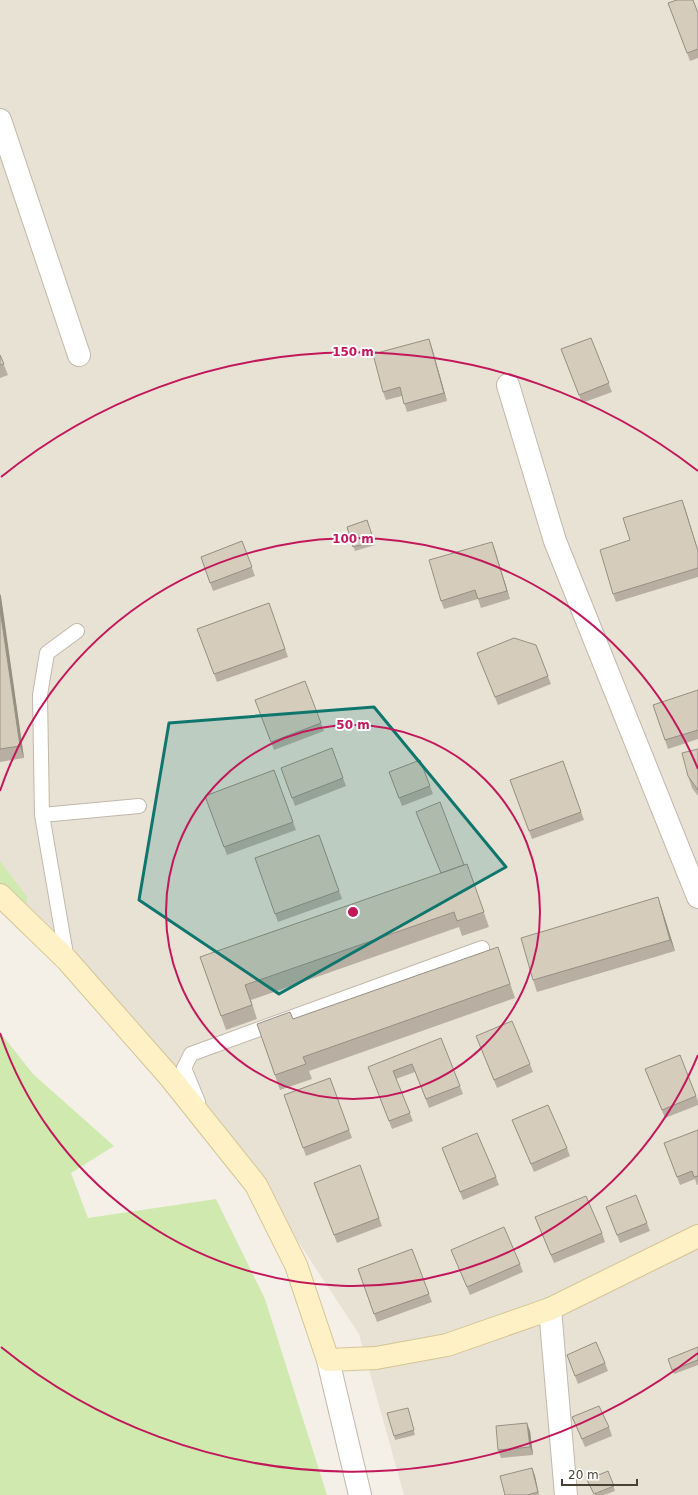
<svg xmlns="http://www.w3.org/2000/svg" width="698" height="1495" font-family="'DejaVu Sans',sans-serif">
<rect width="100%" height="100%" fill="#f4f0e7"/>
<path fill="#e8e2d5" d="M0 0H698V1495H404L359 1334 211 1109 0 877Z"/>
<path fill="#cfe9ae" d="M0 861 27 897 26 910 0 885Z
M0 1032 33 1074 114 1146 71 1173 88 1218 216 1199 265 1299 327 1495H0Z"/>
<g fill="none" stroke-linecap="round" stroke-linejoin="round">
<defs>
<path id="lane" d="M42 815 139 806
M67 960 42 815 40 695 47 653 77 631
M198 1102 184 1068 191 1054 482 948"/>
<path id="street" d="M0 120 79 355
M508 385 555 541 698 897
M550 1309 566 1495
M328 1360 360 1495"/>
<path id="secondary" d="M0 895 67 960 169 1076 256 1185 296 1265 328 1360 376 1358 447 1345 550 1309 698 1236"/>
</defs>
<use href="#lane" stroke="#c0b8a9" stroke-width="16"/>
<use href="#street" stroke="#c0b8a9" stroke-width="24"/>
<use href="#secondary" stroke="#d5c495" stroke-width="24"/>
<use href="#lane" stroke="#fff" stroke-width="14"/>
<use href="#street" stroke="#fff" stroke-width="22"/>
<use href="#secondary" stroke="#fff1c6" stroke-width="22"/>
</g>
<path fill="#b8afa2" d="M668 3 698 13V58L690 61Z
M591 338 612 392 582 403 561 349Z
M429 339 432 348 447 401 407 412 402 396 386 400 383 392Z
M0 355 8 375 0 378Z
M685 508 698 550V577L616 602 613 594 630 540Z
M367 520 375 545 355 551 347 527Z
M242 541 255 576 213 591 201 557Z
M492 542 510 599 481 608 478 599 444 609 441 601Z
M0 594 24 758 0 762Z
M269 603 288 657 217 682 197 629Z
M536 645 551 684 498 705 477 653Z
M305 681 324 731 274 750 255 700Z
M698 690V739L668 749 665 740Z
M332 748 346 786 295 806 281 768Z
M698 749V796L692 788 688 776Z
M420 760 433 794 402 806 389 772Z
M563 761 584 820 532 839 510 780Z
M274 770 296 830 227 855 205 796Z
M416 812 464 865 467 864 489 927 462 936 459 927 251 1000 257 1019 226 1030 200 957 441 873Z
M319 835 342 899 278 922 255 858Z
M658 897 662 909 675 951 537 992 533 980Z
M503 962 515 998 309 1071 312 1079 280 1090 257 1024 293 1019Z
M476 1036 530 1064 533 1072 497 1088Z
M441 1038 463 1094 429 1108 415 1072 396 1079 413 1121 392 1129 371 1075Z
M680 1055 698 1101V1105L665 1118 645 1069Z
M330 1078 352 1138 306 1156 284 1095Z
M512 1120 567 1148 570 1156 534 1172Z
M698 1130V1185H697L695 1179 680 1185 664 1143Z
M442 1148 496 1177 499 1185 463 1200Z
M360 1165 382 1226 337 1243 314 1183Z
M606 1207 647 1223 650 1231 620 1243Z
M535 1217 602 1233 605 1242 554 1263Z
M412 1249 432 1302 377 1322 358 1269Z
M451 1250 520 1264 523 1272 470 1295Z
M698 1347V1365L674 1374 668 1359Z
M567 1355 605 1363 608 1371 578 1384Z
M409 1412 415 1435 395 1440 394 1436Z
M572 1417 609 1427 612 1436 585 1447Z
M530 1431 533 1455 501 1458 498 1450Z
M532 1468 535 1476 539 1495H505Z
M608 1471 615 1491 604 1495H594L587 1480Z"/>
<path fill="#968f84" d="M429 339 432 348 447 401 444 393Z
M682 500 685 508 698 551Z
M492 542 495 550 510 599 507 591Z
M0 594 1 596 24 758 20 746 0 609Z
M658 897 662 909 675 951 670 940Z
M527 1423 530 1431 533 1455 530 1447Z
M532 1468 535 1476 539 1495 538 1492Z"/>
<path fill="#d6ccbc" stroke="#968f84" d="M677 0H693L698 13V49L687 53 668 3Z
M591 338 609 383 579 395 561 349Z
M429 339 444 393 404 404 400 387 383 392 373 354Z
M0 355 4 364 0 365Z
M682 500 698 551V568L613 594 600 550 630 540 623 518Z
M367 520 374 541 353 547 347 527Z
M242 541 252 567 210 583 201 557Z
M492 542 507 591 478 599 475 590 441 601 429 560Z
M269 603 285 649 214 674 197 629Z
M0 609 20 746 0 749Z
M514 638 536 645 548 676 495 697 477 653Z
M305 681 321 723 271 742 255 700Z
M698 690V730L665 740 653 705Z
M332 748 343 778 292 798 281 768Z
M698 749V790L688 776 682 753Z
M420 760 430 786 399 798 389 772Z
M563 761 581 812 529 831 510 780Z
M274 770 293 822 224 847 205 796Z
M440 802 464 865 441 873 416 812Z
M319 835 339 891 275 914 255 858Z
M467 864 484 912 457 921 454 912 245 985 252 1005 221 1016 200 957Z
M658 897 670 940 533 980 521 938Z
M498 947 510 984 303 1057 306 1064 275 1075 257 1024 290 1012 293 1019Z
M512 1021 530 1064 494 1080 476 1036Z
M441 1038 460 1086 426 1099 412 1064 393 1071 410 1113 389 1121 368 1067Z
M680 1055 696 1096 662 1110 645 1069Z
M330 1078 349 1130 303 1148 284 1095Z
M548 1105 567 1148 531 1164 512 1120Z
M698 1130V1176L694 1177 692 1171 677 1177 664 1143Z
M477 1133 496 1177 460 1192 442 1148Z
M360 1165 379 1218 334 1235 314 1183Z
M636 1195 647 1223 617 1235 606 1207Z
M586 1196 602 1233 551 1255 535 1217Z
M504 1227 520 1264 467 1287 451 1250Z
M412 1249 429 1294 374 1314 358 1269Z
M596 1342 605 1363 575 1376 567 1355Z
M698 1347V1360L672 1370 668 1359Z
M599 1406 609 1427 582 1439 572 1417Z
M408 1408 414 1430 394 1436 387 1413Z
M527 1423 530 1447 498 1450 496 1426Z
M532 1468 538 1492 528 1495H505L500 1476Z
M608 1471 614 1486 594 1494 587 1480Z"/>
<path fill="#0f766e" fill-opacity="0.2" stroke="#0f766e" stroke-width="3" stroke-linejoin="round" d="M374 707 506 867 279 994 139 900 169 723Z"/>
<g fill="none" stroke="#c2185b" stroke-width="2">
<circle cx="353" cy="912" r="187"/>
<path d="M698 1055A373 373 0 0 1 0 1033M0 791A373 373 0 0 1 698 769"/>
<path d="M698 1353A560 560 0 0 1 1 1347M1 477A560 560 0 0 1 698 471"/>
</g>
<circle cx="353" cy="912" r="6" fill="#c2185b" stroke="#fff" stroke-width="2"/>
<g font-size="12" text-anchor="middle" font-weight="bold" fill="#c2185b" stroke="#fff" stroke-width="4" stroke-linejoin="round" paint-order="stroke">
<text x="353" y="356">150 m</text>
<text x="353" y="543">100 m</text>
<text x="353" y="729">50 m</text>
</g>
<path d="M562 1479v6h75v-6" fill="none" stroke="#474036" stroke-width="2"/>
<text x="568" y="1479" font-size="12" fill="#474036" stroke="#ffffff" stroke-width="3" paint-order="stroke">20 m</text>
</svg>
